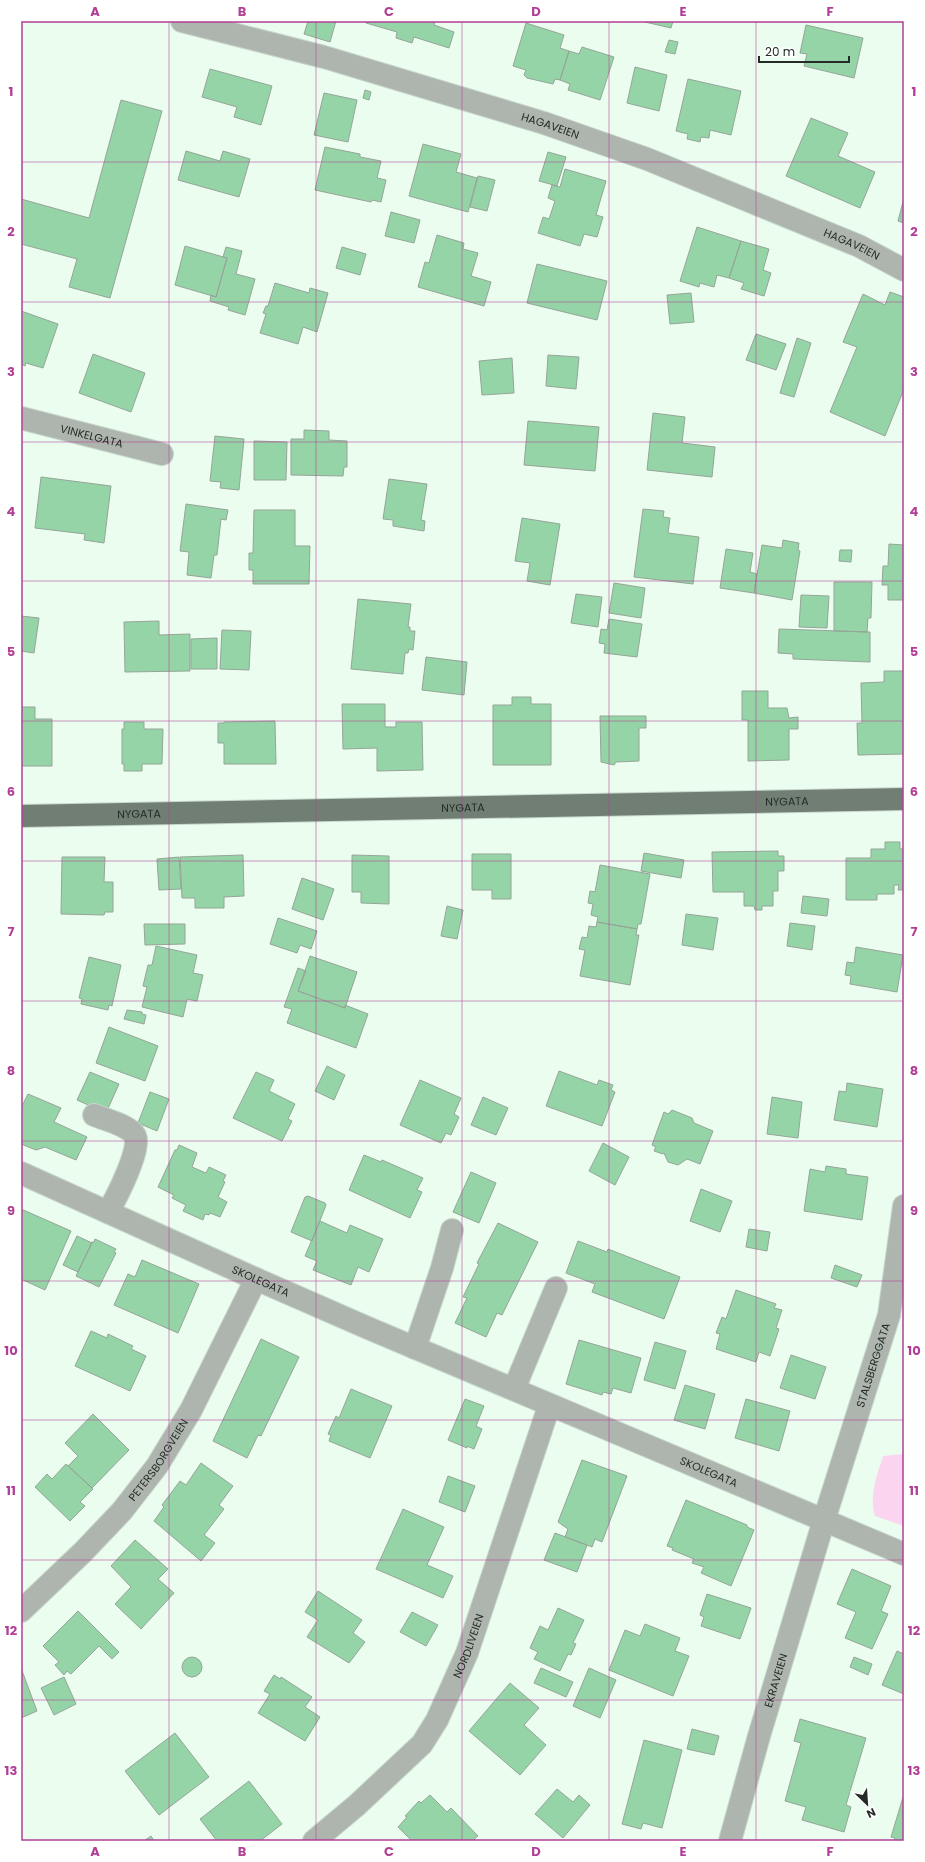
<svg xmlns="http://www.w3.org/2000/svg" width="925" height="1862" font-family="Poppins,sans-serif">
<rect width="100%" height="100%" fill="#ebfdef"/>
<path fill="#fbd5ef" d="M904 1454V1526L875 1516C869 1496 877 1475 883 1456Z"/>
<path fill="#95d4a6" stroke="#95a599" d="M308 21H336L330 42 304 34Z
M366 21H435L434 25 454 32 449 48 414 37 412 43 396 38 397 32 366 23Z
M645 21H673L671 28 645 22Z
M526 23 564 35 560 48 569 51 560 80 555 79 553 84 527 78 524 75 526 70 513 66Z
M806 25 863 38 854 78 804 66 807 54 800 53Z
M669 40 678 42 675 54 665 52Z
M582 47 614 57 600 100 568 90 570 84 560 80 569 51 579 54Z
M635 67 667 75 659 111 627 103Z
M210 69 272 86 261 125 234 117 237 107 202 97Z
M688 79 741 91 731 135 710 130 709 138 701 137 700 142 687 139 688 134 676 131Z
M365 90 371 92 369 100 363 98Z
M324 93 357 100 348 142 314 135Z
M121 100 162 111 110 298 69 287 77 259 21 244V199L89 218Z
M811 118 848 133 838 156 875 172 860 208 786 176Z
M423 144 461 154 456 172 477 178 468 212 409 196Z
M325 147 360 154V157L381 161 377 178 386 180 381 202 372 200 371 202 315 190Z
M186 151 220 161 223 151 250 159 239 197 178 180Z
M548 152 566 157 557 186 539 181Z
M565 169 606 181 596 215 603 217 597 237 584 234 580 246 538 233 543 217 549 219 555 201 548 198 552 185 560 187Z
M478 176 495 180 487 211 470 207Z
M904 198V223L898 221Z
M391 212 420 220 414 243 385 236Z
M697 227 741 241 729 278 717 275 714 287 700 283 699 287 680 281Z
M437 235 464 243 463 249 478 253 471 276 491 282 484 306 418 287 425 262 429 263Z
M741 241 769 249 763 270 771 273 764 296 741 289 744 283 729 278Z
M185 246 227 258 216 297 175 285Z
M226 247 242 251 236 274 255 279 245 315 228 310 229 307 210 301 211 295 216 297 227 258 223 257Z
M342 247 366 254 360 275 336 268Z
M537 264 607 281 597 320 527 303Z
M275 283 309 293 310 288 328 293 317 332 303 327 298 344 260 333 266 314 263 313 266 306H268Z
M890 292 904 297V389L885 436 830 412 857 347 843 342 863 294 885 305Z
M691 293 694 322 670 324 667 295Z
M21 311 58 324 43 368 26 363 25 366 21 364Z
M756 334 786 344 776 370 746 360Z
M797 338 811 343 794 397 780 393Z
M93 354 145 373 131 412 79 393Z
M548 355 579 357 576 389 546 386Z
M512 358 514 393 482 395 479 361Z
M653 413 685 417 682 443 715 447 712 477 647 470Z
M528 421 599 427 595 471 524 465Z
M304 430 329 431V440L347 441V467H344L343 476 291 475V439H304Z
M215 436 244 439 239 490 220 488 221 482 210 481Z
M254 441 287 442 286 480H254Z
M41 477 111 486 104 543 84 540 85 534 35 528Z
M389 479 427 484 421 520 425 521 424 531 393 526V520L383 519Z
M186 504 228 510 226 520 221 519 217 555H214L211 578 187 575 189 552 180 551Z
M643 509 664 511 663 517 670 518 668 533 699 537 693 584 634 577Z
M254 510H295V546H310L309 584H253V570H249V553H253Z
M522 518 560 524 550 585 527 581 530 563 515 561Z
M783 540 799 543 798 550 800 551 792 600 754 593 762 545 782 548Z
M889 544 904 545V600H888V585H882L883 566H888Z
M726 549 753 553 750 572 757 574 754 593 720 588Z
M840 550H852L851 562 839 561Z
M834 582H872L871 618H868L867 632 834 631Z
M614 583 645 588 641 618 609 613Z
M576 594 602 597 598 627 571 623Z
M801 595 829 596 827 628 799 627Z
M358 599 411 604 408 627H410V631H415L413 650 409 649 408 653H405L403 674 351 669Z
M21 616 39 618 34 653 21 651Z
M609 619 642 624 637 657 604 653 605 644 599 643 601 629 607 630Z
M159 621V635L190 634V671L125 672 124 622Z
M779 629 870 632V662L793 659V654L778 653Z
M222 630 251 631 249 670 220 669Z
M217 638V669H191V639Z
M426 657 467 662 464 695 422 690Z
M884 671H904V754L858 755 857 723H862L861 683 884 682Z
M742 691H768V708H787L789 718 798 717V729H789V760L748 761V720H742Z
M512 697H531V704H551V765H493V705H512Z
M342 704H385V727H396V722H422L423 770 377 771V748L343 749Z
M21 707H35V719H52V766H21Z
M600 716H646V728H639V761L616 762 614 765 601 762Z
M275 721 276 764H224V743H218V723H224V722Z
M124 722H144V729H163L162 764H142V771H124V764H122V729H124Z
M885 842H900V849H904V890H898L899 885H894V894H877V900H846V858H871V849H885Z
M778 851V856H784V871H778V891H773V906H762V910H755L754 906H744V892H713L712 852Z
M644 853 684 860 681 878 641 871Z
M472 854H511V899H492V890H472Z
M243 855 244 896 224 897V908H195V898H182L180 857Z
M352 855 389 856V904L361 903V892H352Z
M62 857H105L104 882H113V912H105L104 915 61 914Z
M179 857 181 889 159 890 157 859Z
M600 865 650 874 641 924H638L637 929 597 922 598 917 591 915 593 904 588 903 590 891 595 892Z
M302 878 334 889 323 920 292 909Z
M803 896 829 899 827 916 801 913Z
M447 906 463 910 457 939 441 936Z
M686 914 718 918 713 950 682 945Z
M278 918 317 931 311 949 300 945 297 953 270 944Z
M597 922 637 929 636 935H639L630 985 580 976 585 950 579 949 582 937 587 938 589 926 596 927Z
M790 923 815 926 812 950 787 946Z
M144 924H185V944L145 945Z
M156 946 197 955 193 973 203 975 197 1001 187 999 183 1017 142 1007 147 987 143 986 148 965H152Z
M856 947 903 955 897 992 850 984 851 976 845 975 847 962 854 963Z
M310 956 357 972 345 1008 298 991Z
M89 957 121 965 112 1006 109 1005 108 1010 81 1004 82 999 79 998Z
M298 968 306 971 298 991 345 1008V1005L368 1014 356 1048 287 1023 292 1009 284 1007Z
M127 1010 142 1012V1014L146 1015 144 1024 124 1019Z
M109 1027 158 1046 145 1081 96 1063Z
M327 1066 345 1075 334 1100 315 1091Z
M559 1071 597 1085 599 1080 613 1085 611 1090 615 1092 602 1126 546 1106Z
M90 1072 119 1084 106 1113 77 1100Z
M256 1072 274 1080 269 1091 295 1104 288 1119 292 1121 282 1141 233 1118Z
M420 1080 461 1098 454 1114 459 1117 451 1135 446 1133 441 1143 400 1125Z
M847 1083 883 1089 877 1127 834 1120 839 1091 846 1092Z
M150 1092 169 1099 157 1131 138 1123Z
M28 1094 61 1108 54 1122 87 1137 76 1160 45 1147 36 1150 21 1144V1108Z
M483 1097 508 1108 496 1135 471 1125Z
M772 1097 802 1102 798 1138 767 1134Z
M672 1110 692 1118 694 1123 713 1131 700 1164 687 1159 678 1165 668 1162 664 1153 663 1154 654 1151 656 1147 652 1145 664 1112 668 1114Z
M603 1143 629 1157 615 1185 589 1171Z
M179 1145 197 1153 192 1167 206 1173 209 1167 226 1175 223 1181 225 1182 218 1197 227 1202 220 1217 210 1213 209 1215 205 1214 203 1220 183 1211 186 1205 172 1198 174 1195 158 1187 175 1150H177Z
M364 1155 381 1162 382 1160 423 1178 417 1190 422 1192 410 1218 349 1190Z
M826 1166 846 1169V1174L868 1177 862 1220 804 1211 810 1169 825 1172Z
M471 1172 496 1183 479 1223 453 1212Z
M701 1189 732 1201 720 1232 690 1221Z
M308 1196 325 1203 326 1205 312 1241 291 1232 305 1197Z
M21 1209 71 1231 45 1290 21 1279Z
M320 1221 347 1233 350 1225 383 1239 369 1272 358 1267 351 1285 313 1270 317 1261 305 1256Z
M498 1223 538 1242 502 1315 497 1313 486 1337 455 1323 467 1298 463 1297 479 1264 477 1263Z
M749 1229 770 1232 767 1251 746 1247Z
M77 1236 92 1243 78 1272 63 1265Z
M95 1239 116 1249 114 1252 116 1253 99 1287 76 1276 92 1242H94Z
M578 1241 607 1252 608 1249 680 1277 664 1319 592 1292 595 1284 566 1273Z
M142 1260 199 1284 178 1333 114 1305 128 1274 135 1277Z
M835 1265 862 1275 857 1287 831 1278Z
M736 1290 776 1304 774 1308 782 1310 776 1328 779 1329 770 1356 759 1352 756 1362 716 1349 720 1334 716 1333 722 1317 726 1319Z
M91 1331 107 1338 108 1334 133 1346 131 1349 146 1356 130 1391 75 1366Z
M261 1339 299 1357 261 1436 258 1435 247 1458 213 1441Z
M579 1340 641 1358 631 1393 613 1388 611 1394 603 1392 602 1395 566 1384Z
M655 1342 686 1351 675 1389 644 1380Z
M791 1355 826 1367 815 1399 780 1388Z
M685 1385 715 1394 705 1429 674 1420Z
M351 1389 392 1406 370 1458 329 1441 331 1435 328 1434 336 1416 339 1418Z
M465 1399 484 1406 476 1426 482 1429 474 1449 467 1446V1448L448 1440Z
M746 1399 790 1411 779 1451 735 1438Z
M93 1414 129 1450 92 1488 68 1466 78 1456 65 1443Z
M582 1460 627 1476 602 1542 595 1539 592 1547 565 1537 568 1529 558 1522Z
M201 1463 233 1486 219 1505 224 1509 204 1535 215 1543 201 1561 154 1521 164 1507 162 1505 180 1481 186 1485Z
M66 1464 93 1489 80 1502 85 1506 70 1521 35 1487 47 1474 52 1479Z
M448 1476 475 1486 465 1512 439 1502Z
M686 1500 747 1525V1527L754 1530 731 1586 701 1573 704 1567 692 1563 694 1559 672 1550 673 1548 667 1546Z
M403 1509 444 1527 427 1565 453 1576 443 1598 376 1569Z
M555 1533 587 1545 577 1572 544 1560Z
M135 1540 168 1569 158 1579 174 1593 141 1629 115 1604 131 1587 111 1566Z
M852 1569 891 1586 881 1611 888 1614 872 1649 845 1638 856 1612 837 1604Z
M318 1591 362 1620 353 1633 365 1642 349 1663 307 1637 318 1620 305 1612Z
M707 1594 751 1608 740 1639 701 1626 704 1617 700 1615Z
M558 1608 584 1620 573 1643 576 1644 571 1655 568 1654 560 1671 534 1659 538 1652 530 1648 540 1626 548 1630Z
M78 1611 119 1652 112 1659 99 1646 71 1674 67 1671 64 1675 55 1665 59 1662 43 1646Z
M412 1612 438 1625 426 1646 400 1632Z
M645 1624 680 1638 675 1651 689 1656 673 1696 609 1670 625 1630 640 1636Z
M897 1651 904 1654V1694L882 1685Z
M182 1667a10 10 0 1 1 20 0a10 10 0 1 1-20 0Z
M854 1657 872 1664 868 1675 850 1667Z
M21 1668 37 1711 21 1718Z
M541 1668 573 1682 566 1697 534 1683Z
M589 1668 616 1680 600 1718 573 1706Z
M274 1675 280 1679 281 1677 312 1697 305 1707 320 1717 305 1741 258 1713 270 1694 264 1691Z
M64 1677 76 1704 54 1715 41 1688Z
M510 1683 539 1708 524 1725 546 1745 520 1775 469 1731Z
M800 1719 866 1738 846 1805 851 1807 844 1832 802 1820 806 1807 785 1801 801 1743 794 1741Z
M692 1729 719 1736 714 1755 687 1749Z
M175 1733 209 1777 159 1815 125 1771Z
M644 1740 682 1750 662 1828 643 1823 641 1829 622 1824Z
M249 1781 282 1824 260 1841H217L200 1819Z
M557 1789 573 1802 579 1795 590 1805 563 1838 535 1814Z
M904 1794V1841H894L895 1838 891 1837Z
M430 1795 447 1812 451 1808 478 1836 474 1839 476 1841H412L398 1827 407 1817 405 1816 419 1801 421 1803Z
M151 1836 154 1841H144Z"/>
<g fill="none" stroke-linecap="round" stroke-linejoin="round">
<defs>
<g id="minor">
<path id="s1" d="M182 21 324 57 544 123 647 159 859 246 904 270"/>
<path id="s2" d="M21 418 162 454"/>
<path d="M94 1115C106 1120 125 1124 134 1134 144 1145 115 1200 108 1212"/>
<path id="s3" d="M21 1173 256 1279 368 1328 904 1554"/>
<path d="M415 1348 442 1268 452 1230"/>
<path d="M514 1389 556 1288"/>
<path id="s4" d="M21 1611 83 1552 122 1511 157 1466 191 1410 256 1279"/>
<path id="s5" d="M314 1841 357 1805 422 1744 437 1720 467 1653 549 1406"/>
<path id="s6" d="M730 1841 759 1736 824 1520 889 1315 904 1206"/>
</g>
<g id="major">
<path id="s7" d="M21 816 904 799"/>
</g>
</defs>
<use href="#minor" stroke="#c7d7cb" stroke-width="24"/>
<use href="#major" stroke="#c7d7cb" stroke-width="24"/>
<use href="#minor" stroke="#aeb5af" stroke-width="22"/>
<use href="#major" stroke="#717e74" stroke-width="22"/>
</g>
<path fill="none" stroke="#b23e97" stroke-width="1" stroke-opacity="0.55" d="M169 21V1841M316 21V1841M462 21V1841M609 21V1841M756 21V1841M21 162H904M21 302H904M21 442H904M21 581H904M21 721H904M21 861H904M21 1001H904M21 1141H904M21 1281H904M21 1420H904M21 1560H904M21 1700H904"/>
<g text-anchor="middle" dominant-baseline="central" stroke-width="3" stroke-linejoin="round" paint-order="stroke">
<g font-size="11" fill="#252c27" stroke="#fff">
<text stroke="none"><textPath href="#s1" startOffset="383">HAGAVEIEN</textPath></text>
<text stroke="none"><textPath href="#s1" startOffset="707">HAGAVEIEN</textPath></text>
<text stroke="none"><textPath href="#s2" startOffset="73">VINKELGATA</textPath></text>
<text stroke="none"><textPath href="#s7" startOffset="766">NYGATA</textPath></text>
<text stroke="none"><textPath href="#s7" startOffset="442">NYGATA</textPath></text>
<text stroke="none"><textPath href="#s7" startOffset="118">NYGATA</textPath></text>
<text stroke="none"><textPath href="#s3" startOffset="263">SKOLEGATA</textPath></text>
<text stroke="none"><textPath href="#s6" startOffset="497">STALSBERGGATA</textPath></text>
<text stroke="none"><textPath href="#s4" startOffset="205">PETERSBORGVEIEN</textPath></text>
<text stroke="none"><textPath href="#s3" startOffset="750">SKOLEGATA</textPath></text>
<text stroke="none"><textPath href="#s5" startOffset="254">NORDLIVEIEN</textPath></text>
<text stroke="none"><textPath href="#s6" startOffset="167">EKRAVEIEN</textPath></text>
</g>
</g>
<rect width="925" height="1862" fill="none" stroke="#ffffff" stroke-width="44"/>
<g transform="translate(867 1804) rotate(155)" stroke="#ffffff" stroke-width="3" paint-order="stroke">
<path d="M0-3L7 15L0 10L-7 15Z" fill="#252c27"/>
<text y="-6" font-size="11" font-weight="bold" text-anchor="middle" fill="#252c27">N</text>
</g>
<path d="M759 56v6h90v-6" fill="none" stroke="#252c27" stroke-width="2"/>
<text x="765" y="56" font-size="12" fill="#252c27" stroke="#ffffff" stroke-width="3" paint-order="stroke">20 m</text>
<rect x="22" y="22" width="881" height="1818" fill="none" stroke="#b23e97" stroke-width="1.5"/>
<g font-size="13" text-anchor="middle" font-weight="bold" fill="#b23e97">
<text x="95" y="16">A</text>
<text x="242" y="16">B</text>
<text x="389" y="16">C</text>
<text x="536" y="16">D</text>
<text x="683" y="16">E</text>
<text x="830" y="16">F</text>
<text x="11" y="96">1</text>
<text x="914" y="96">1</text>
<text x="11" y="236">2</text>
<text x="914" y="236">2</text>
<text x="11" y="376">3</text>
<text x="914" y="376">3</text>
<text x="11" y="516">4</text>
<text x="914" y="516">4</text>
<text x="11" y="656">5</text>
<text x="914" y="656">5</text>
<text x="11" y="796">6</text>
<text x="914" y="796">6</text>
<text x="11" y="936">7</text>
<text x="914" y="936">7</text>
<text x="11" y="1075">8</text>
<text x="914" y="1075">8</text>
<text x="11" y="1215">9</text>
<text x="914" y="1215">9</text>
<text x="11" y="1355">10</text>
<text x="914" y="1355">10</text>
<text x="11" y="1495">11</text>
<text x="914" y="1495">11</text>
<text x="11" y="1635">12</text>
<text x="914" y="1635">12</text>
<text x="11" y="1775">13</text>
<text x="914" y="1775">13</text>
<text x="95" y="1856">A</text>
<text x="242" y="1856">B</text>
<text x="389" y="1856">C</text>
<text x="536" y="1856">D</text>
<text x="683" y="1856">E</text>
<text x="830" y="1856">F</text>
</g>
</svg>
